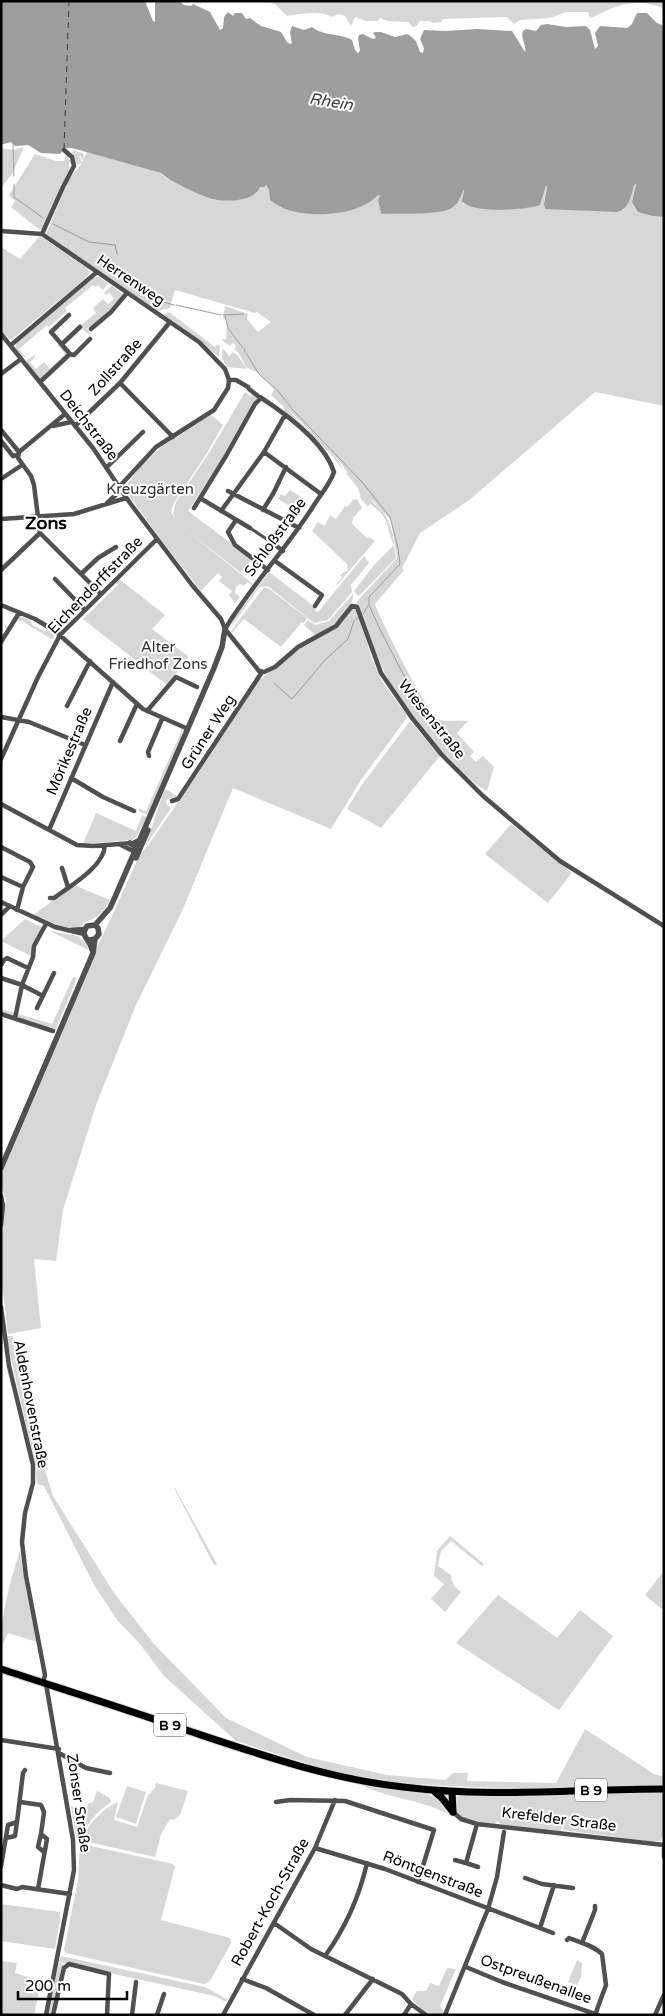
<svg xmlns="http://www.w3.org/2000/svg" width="665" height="2016" font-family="'Varela Round',sans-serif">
<rect width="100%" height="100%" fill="#fff"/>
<path fill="#d7d7d7" d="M269 1H664V8C655 6 645 2 636 3 619 3 605 12 590 18L588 12H566L550 18 520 20 514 24 507 17 443 19 441 22 433 23 430 21H420L417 26 413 27 408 22 387 21 380 18 378 21H366L355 17 351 26 345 16 339 14 331 17C322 10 298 14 287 16L275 4Z
M24 147 12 174 1 188V148L13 150Z
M74 150 84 154 83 160 80 156H79L82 162 87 152 161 173 163 176 182 186 260 187 265 185 269 190 270 200 285 209 306 213 378 194 380 195 378 200 381 214 412 212 461 195 463 190V204L485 209 544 187 545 185 547 188 544 203 545 209 636 184 632 202 638 212 652 216 664 217V406L595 392 468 501 420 533 402 568 404 570 375 604C380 619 428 715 438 719 446 723 460 719 468 721L457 733 474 752 470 756 476 762 483 756 494 767 487 791C469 782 459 766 444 754 403 720 381 665 360 619L372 659 382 681 406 714V719L361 780 331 829 233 788 182 911 136 1005 96 1105 63 1210 56 1261 34 1259 41 1328 8 1334 1 1275V1239L6 1201 1 1185V1171L99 943 112 916 139 856 151 841 199 772 258 681 297 650 338 626 361 597 397 558 391 520 370 498C373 504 379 507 383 512 393 525 394 543 396 558L359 596 356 594 354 591 374 565 394 545C384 526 393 520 370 504L368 507 361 499 358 488 346 473H348L336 457 289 410C302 429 334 446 343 470L331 454 284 411V407L271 395 274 389 258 373 246 367 238 352 234 349 236 346 233 343 230 346 223 341V339H226L227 319H223L225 306 248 314 247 319 258 332 271 322 257 312 255 313 175 290 170 308 157 311 46 234 68 181 82 163 77 165 72 152Z
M35 154 56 161H64L66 154 71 162 69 163 70 172 62 183 42 229 40 230 11 207 15 201 9 195Z
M40 236 87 268 90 273 85 279 11 340 1 332V247L20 259Z
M95 277H99L108 283 103 290 98 285 96 287 93 285 65 308 67 311 49 327 47 325 19 349 25 356 32 351 25 357H22L15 348 17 342Z
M112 285 123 295 96 324 87 328 90 333 89 335 80 326 96 313 93 308 103 299 108 304 114 299 109 293 106 295 104 293Z
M169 312 215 347 217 344 220 346 219 357 163 315Z
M59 344 67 353 66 355 40 379H39L27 364V360L34 355 35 357 30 362 36 369 44 362 50 369 65 354 57 345Z
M224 349 229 356 233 352 238 356 247 369 227 367 222 358V350Z
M245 392 250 396 253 394 257 398 225 455 188 511 252 559 241 573 180 525 253 584 252 585 247 582 244 586 240 584 236 587 235 593 240 597 235 603 229 595 232 591 219 581 222 577 218 573 201 591 161 540 124 488 141 466 160 448 211 415 223 425 207 453 174 503 171 511 175 520 173 513 176 502 209 453Z
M290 490 300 496 297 499 293 508 278 499 281 494 285 496Z
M357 499 362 508 353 518 352 524 367 538 369 537 375 541 337 585 336 584 342 577 340 575 348 570 347 564 312 531 318 522 325 526 330 515 336 519 345 506 347 507 353 500Z
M364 556 369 563 351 585 352 592 328 620 314 623 269 587 264 586 258 589 230 629 235 617 269 572 316 608 315 611 318 612Z
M119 579 165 615 152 629 189 657 167 685 83 619 118 585 115 582Z
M264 587 271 590 307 618 303 624 302 622 281 647 244 619 232 633 231 631Z
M353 594C354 614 328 628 314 637V634L304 625 308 620 315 625 329 621Z
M20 616 31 621 32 625 45 631 49 630 54 636 53 640 22 621H18L17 620Z
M410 721 440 756 381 828 347 809 361 786Z
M182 730V734L148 815 138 811 139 809 146 811Z
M165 789 179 797 169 798 166 801 167 805 171 808 144 848C151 832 157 809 165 789Z
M96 813 136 831 142 815 147 817 136 837 133 840 83 844Z
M511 824 572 873 548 903 485 854Z
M74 885 110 900C104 911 99 917 88 921 84 922 82 926 78 928 66 933 43 920 33 915Z
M25 919 42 927 33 946 31 956 1 941Z
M50 931 78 936 87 944 88 950Z
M73 977 77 978 55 1031 51 1026 50 1028 1 1012V1009L52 1024Z
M6 1336H13L14 1346 43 1464 53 1496 114 1593 154 1644 226 1718 307 1757 387 1775 445 1780 453 1773H468L467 1781 556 1783 585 1729 654 1774 664 1777V1786L520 1789 410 1784 341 1774 236 1741 164 1676 140 1644 117 1620 93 1583 44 1486 37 1484 36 1468Z
M174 1488H175L217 1564 214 1565Z
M450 1536 484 1564 482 1566 451 1541 441 1551 438 1566 452 1576 451 1578 454 1586 461 1592 445 1612 431 1599 444 1584 434 1576 437 1551Z
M20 1550 26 1590 37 1642 8 1633 3 1644 1 1643C1 1614 11 1578 20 1550Z
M664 1571V1609L663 1610 645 1595Z
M498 1595 557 1638 580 1610 613 1636 559 1710 456 1643Z
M356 1782 427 1794 438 1799 448 1814C419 1798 385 1799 356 1782Z
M156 1783 188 1791 180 1815 174 1820 170 1819 161 1834 155 1857 84 1841C84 1826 105 1807 118 1802L114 1820 137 1827 148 1795 155 1788Z
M127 1786 146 1792 136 1824 116 1817Z
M97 1791 110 1798 111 1802C97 1811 85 1826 80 1841L76 1838 71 1806 84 1812 89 1803 93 1802Z
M664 1792V1833L661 1841H655L654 1842 563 1830 564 1824 560 1832 501 1825 498 1821 495 1824C484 1823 461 1823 456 1811 454 1808 454 1802 454 1799L461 1795Z
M82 1844 173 1864 175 1867 161 1920 230 1938 231 1943 210 1981 204 1984 66 1953 64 1950 78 1880 80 1845Z
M1 1904 60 1912V1920L55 1949 1 1941V1926H3L1 1922Z
M61 1956 205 1987 228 2000 226 2002 215 1996 59 1962Z
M577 1960 582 1963 581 1977 577 1985 568 1982Z
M1 1961 17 1963 15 1973 41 1981 34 2015H1Z
M59 1963 64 1964 51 2015H47Z
M447 1968 456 1969 440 2006 445 2013 443 2015C426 2015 424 2012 412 1999L417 1991H426L430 1983 439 1986Z"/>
<path fill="#9e9e9e" d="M1 1H145L153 21 155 22V1H179L184 5 191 6 193 4 210 12 220 30 223 28 224 17 228 12 233 16 235 13H242L246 19 250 18 261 26 281 32 287 42 290 44 292 43 290 32 292 26 304 30 312 27C322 36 340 33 352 40L355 50 358 53 360 51 358 38 359 35 363 34 373 39 376 38 373 33 375 32H381L395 37 408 34 416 41 420 52 423 53 424 48 420 39 424 30 446 31 477 29 512 31 525 52C527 45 520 39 523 31L526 29 536 31 541 25 547 24 566 27 586 26 590 30 595 49 598 46 595 33 600 26 627 28 632 24 637 13H647L657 23 664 26V217L652 216 638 212 632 202 636 184 634 185C631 196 630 208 617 212L545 209 544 204 547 188 546 185 540 205C526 210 471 214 462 201L464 190C460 196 459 203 453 207 442 216 398 213 381 214L378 200 380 195H378C359 216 309 219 283 208 279 206 274 203 270 200L269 190 266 185 264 187H260C254 202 227 202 213 199 203 197 167 180 161 173L72 148H65L60 154 41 153 28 145 15 146 11 142 1 145Z"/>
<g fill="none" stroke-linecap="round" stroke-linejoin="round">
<path stroke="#9e9e9e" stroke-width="1" d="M13 142 14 176
M14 184V197L43 218
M53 224 89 242 115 245 117 254
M120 267 121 273 163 302 174 305
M176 305 221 315
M223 315 244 314
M225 316 228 328 243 348
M244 349 245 352
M246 353 259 374 278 391 293 410 362 482 390 517 398 548 400 564 369 597V604L363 614
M369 605C382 637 400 665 414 697
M274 683 292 699 326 659 348 639 354 621 359 617"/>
<path stroke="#3f3f3f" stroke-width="1" stroke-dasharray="6 5" stroke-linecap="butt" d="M64 149 69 1"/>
<defs>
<path id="primary" d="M1 1669C65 1690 128 1710 192 1732 261 1755 331 1779 403 1787 490 1798 577 1789 664 1789
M434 1791 442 1798 453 1812
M452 1792 453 1812"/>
</defs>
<use href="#primary" stroke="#dbdbdb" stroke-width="9"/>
<path stroke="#505050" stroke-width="3" d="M250 528 274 544"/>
<path stroke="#505050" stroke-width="4.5" d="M1 231 42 234 199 342 225 369 229 380 228 388 214 410 156 447 119 487
M42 234 63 187 74 166 72 157 64 150
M91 329 111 312 127 293
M1 334 93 448 130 503 192 585 221 619 225 629 259 671 264 672 275 667 298 647 336 626 352 606 357 607 381 673 412 718 442 755 483 796 560 861 664 926
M62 344 80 327
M11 345 97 272
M70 354 74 355 90 339
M1 374 21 359
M229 380H236L248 387
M40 382 70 354 51 332 69 315
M120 383 173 437
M249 389 258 396
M53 426 71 422
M75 426 120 383 170 322
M1 430 19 452 18 458 31 476 34 485 40 533
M1 441 13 456 17 455
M19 452 65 414
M264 452 321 494
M107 467 143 432
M1 479 22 465
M228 491 299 528
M200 498 250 528
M107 503 121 490
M194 508 226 456 255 404 261 398
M263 510 274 492 286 467
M221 511 264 452 285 415
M1 519 74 514 126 498
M236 520 228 532 235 545 268 570
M40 533 101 594
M275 545 283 551
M275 561 322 595 315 606
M1 570 40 533
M81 574 98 558 116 547
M55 579 85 610
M1 605 35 619 55 631 143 709 188 729
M225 629C251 586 287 548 314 505 321 494 330 484 334 472 325 443 286 414 260 397
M1 642 19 613
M67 706 90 661
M147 711 176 677 197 687
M1 717 29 722 85 745
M120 741 137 704
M149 756 148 752 162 719
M1 759 38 677 60 635 157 539
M71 778 103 797 134 811
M172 801 178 799 262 672
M1 804 77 845 93 846 133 843 139 840
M49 830 113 682
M121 845 135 852
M1 847 30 862 33 867 23 887 1 877
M62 868 68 887
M50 898H54C70 886 104 867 105 845
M1 902 55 927 84 934
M17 910 23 887
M1 915 10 906
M71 930 84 929
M1 965 4 960 7 958 28 968
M1 978 22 985 43 996
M37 1008 54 973
M1 1014 53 1031
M15 1018 22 985 33 957 34 946 46 924
M1 1196 3 1205 1 1225
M1 1307 9 1366 33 1465V1483L25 1513 22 1542 26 1576 45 1675 43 1683
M1 1740 59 1749
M59 1753 86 1768 110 1773
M20 1802 41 1805 44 1812 41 1834 47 1839 38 1889
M276 1802 290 1800 345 1801 434 1830 418 1882
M453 1812 461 1819 477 1824 664 1845
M41 1834 38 1847 44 1852
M6 1838 15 1836 17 1822
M315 1848 385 1869 553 1933
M664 1848V1857
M455 1860 466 1863 477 1824
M466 1863 478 1867
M1 1866 8 1825 17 1822 23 1773 25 1770
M525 1878 542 1884 573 1888
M1 1885 17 1889 22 1887 70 1894
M274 1923 311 1949 402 1994 411 2004 426 2015
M540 1928 554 1885
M567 1940 569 1938C580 1942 594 1946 602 1954L606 1985 595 2015
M582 1943 595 1910V1906
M325 1956C346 1927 359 1898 367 1863
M466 1967 502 1982 598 2015
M242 1979 266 1988 314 2015
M46 2015 74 1870 73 1840 46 1684
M53 2015 64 1968 69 1964 109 1974 107 2015
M132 2015 136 1982
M157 2015 164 1994
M223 2015 315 1848 335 1800
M345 2015 373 1979
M404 2015 411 2004
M445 2015 488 1909 497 1877 504 1832
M655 2015 664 1995"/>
<path stroke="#505050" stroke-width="5.5" d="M130 843 134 846 137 851
M136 858 148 830
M95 925 110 908 115 897 214 668 222 647 225 629
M89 940 95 939 99 934 98 928 95 925 87 926 84 932C84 939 91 941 92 950
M1 1168 93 953 95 939"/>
<use href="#primary" stroke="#000" stroke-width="7"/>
</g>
<g text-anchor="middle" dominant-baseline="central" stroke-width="4" stroke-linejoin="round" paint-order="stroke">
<g fill="#fff" stroke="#4c4c4c" stroke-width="1">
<rect x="154" y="1713.5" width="32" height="23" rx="4"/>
<rect x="575" y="1778.5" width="32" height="23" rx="4"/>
</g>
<g font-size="14" font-weight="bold" fill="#000">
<text x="170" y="1725">B 9</text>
<text x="591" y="1790">B 9</text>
</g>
<g font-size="15" fill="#000" stroke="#fff">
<text transform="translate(131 280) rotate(34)">Herrenweg</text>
<text transform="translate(115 367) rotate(-48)">Zollstraße</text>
<text transform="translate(89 425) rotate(52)">Deichstraße</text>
<text transform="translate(275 537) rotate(-54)">Schloßstraße</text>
<text transform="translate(95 585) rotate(-46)">Eichendorffstraße</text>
<text transform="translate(432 719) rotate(51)">Wiesenstraße</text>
<text transform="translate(208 732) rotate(-57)">Grüner Weg</text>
<text transform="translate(69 751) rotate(-67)">Mörikestraße</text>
<text transform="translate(31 1404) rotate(79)">Aldenhovenstraße</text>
<text transform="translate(79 1803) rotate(82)">Zonser Straße</text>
<text transform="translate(559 1819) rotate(7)">Krefelder Straße</text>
<text transform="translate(433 1874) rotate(21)">Röntgenstraße</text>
<text transform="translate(270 1902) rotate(-61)">Robert-Koch-Straße</text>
<text transform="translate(536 1979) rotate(20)">Ostpreußenallee</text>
</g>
<g font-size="15" fill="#2e2e2e" stroke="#fff">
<text x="150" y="489">Kreuzgärten</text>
<text x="158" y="647">Alter<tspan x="158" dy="17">Friedhof Zons</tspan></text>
</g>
<g font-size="16" font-style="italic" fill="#3f3f3f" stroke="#fff">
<text transform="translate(331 102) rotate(9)">Rhein</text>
</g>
<g font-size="18" font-weight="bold" fill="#000" stroke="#fff">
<text x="46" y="523">Zons</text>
</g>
</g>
<rect width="665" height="2016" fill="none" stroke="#000000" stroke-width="5"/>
<path d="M18 1991v8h109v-8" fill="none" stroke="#000000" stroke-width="2.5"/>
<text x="25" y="1991" font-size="15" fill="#000000" stroke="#ffffff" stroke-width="4" paint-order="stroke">200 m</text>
</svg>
